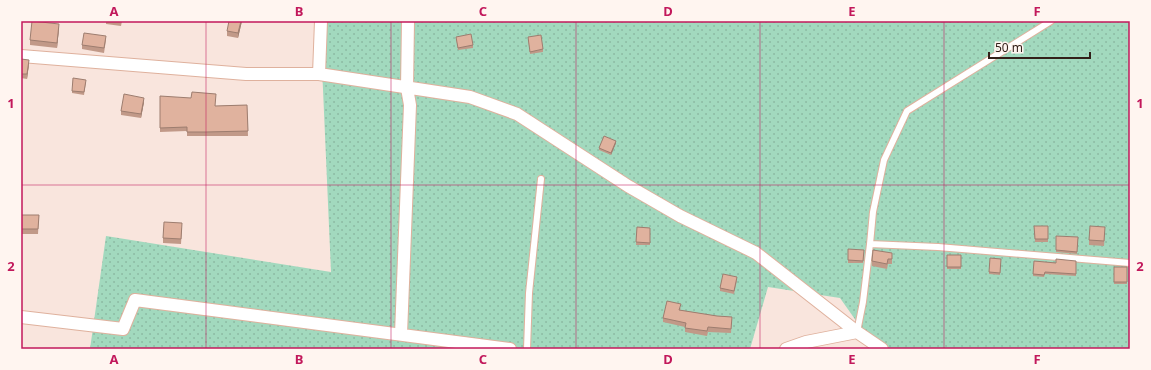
<svg xmlns="http://www.w3.org/2000/svg" width="1151" height="370" font-family="'Noto Sans',sans-serif">
<defs>
<pattern id="park-dots" width="8" height="8" patternUnits="userSpaceOnUse"><rect width="8" height="8" fill="#a2d9be"/><path d="M2 2h.1M6 6h.1" fill="none" stroke="#8cbaa3" stroke-width="1.8" stroke-linecap="round"/></pattern>
</defs>
<rect width="100%" height="100%" fill="#f9e5dd"/>
<path fill="url(#park-dots)" d="M320 21H1130V349H876L840 298 768 287 750 349H90L106 236 331 272Z"/>
<g fill="none" stroke-linecap="round" stroke-linejoin="round">
<defs>
<path id="service" d="M870 244 873 212 884 160 907 111 1051 21
M857 332 863 302 870 244 938 247 1130 263
M527 349 529 293 541 179"/>
<path id="minor" d="M21 56 246 74H319L470 97 517 114 628 186 680 216 756 253 857 332 882 349
M319 74 321 21
M21 317 123 329 135 300 510 349
M401 334 410 105 407 88 408 21
M786 349 806 342 857 332"/>
</defs>
<use href="#service" stroke="#dfb19d" stroke-width="8"/>
<use href="#minor" stroke="#dfb19d" stroke-width="14"/>
<use href="#service" stroke="#fff" stroke-width="6"/>
<use href="#minor" stroke="#fff" stroke-width="12"/>
</g>
<path fill="#c19988" d="M106 21H122L121 26 106 24Z
M242 21 238 38 227 36V31Z
M59 28 57 48 30 45V40Z
M456 37 473 45V48L458 50Z
M528 37 543 49V52L530 54Z
M106 40 104 53 82 49V45Z
M21 59 29 64 27 79 21 78Z
M86 82 84 95 72 93V91Z
M160 96 216 106 247 105 248 136H187V131L160 132Z
M144 102 141 118 121 115V111Z
M616 143 611 155 599 150V148Z
M21 215H39L38 234H21Z
M1034 226H1048V242H1035Z
M637 227 650 228V245H636Z
M182 228 181 244 163 243V238Z
M1105 232 1104 246 1089 245V240Z
M1078 237 1077 254 1056 252V250Z
M848 249 864 253 863 263H848Z
M947 255H961V269H947Z
M892 258V264H888L887 269 872 266V261Z
M990 258 1001 259 1000 275 989 274Z
M1034 261 1056 263 1076 261V276L1045 274 1044 277 1033 276Z
M1114 267H1127V284H1114Z
M737 280 734 294 720 291V288Z
M681 308 680 310 717 316 732 317 731 333 708 332 707 336 685 332V327L663 322V318Z"/>
<path fill="#9d7d6f" d="M241 21H242L238 38V33Z
M59 24V28L57 48V43Z
M29 60V64L27 79V74Z
M144 98V102L141 118V114Z
M616 141V143L611 155V153Z"/>
<path fill="#e0b29e" stroke="#9d7d6f" d="M32 21 59 24 57 43 30 40Z
M229 21H241L238 33 227 31Z
M84 33 106 36 104 48 82 45Z
M471 34 473 45 458 48 456 37Z
M541 35 543 49 530 52 528 37Z
M21 59 29 60 27 74H21Z
M73 78 86 80 84 92 72 91Z
M192 92 216 94 215 106 247 105 248 131 206 132H187V127L160 128V96L191 98Z
M124 94 144 98 141 114 121 111Z
M604 136 616 141 611 153 599 148Z
M21 215H39L38 229H21Z
M164 222 182 223 181 239 163 238Z
M1034 226H1048V239H1035Z
M1090 226 1105 227 1104 241 1089 240Z
M637 227 650 228V243L636 242Z
M1056 236 1078 237 1077 252 1056 250Z
M848 249 864 250 863 261 848 260Z
M873 250 892 253V259H888L887 264 872 261Z
M947 255H961V267H947Z
M990 258 1001 259 1000 273 989 272Z
M1056 259 1076 261V274L1045 272 1044 275 1033 274 1034 261 1056 263Z
M1114 267H1127V282H1114Z
M723 274 737 277 734 291 720 288Z
M667 301 681 304 679 310 717 316 732 317 731 329 708 327 707 331 685 328 686 323 663 318Z"/>
<path fill="none" stroke="#c2185b" stroke-width="1" stroke-opacity="0.55" d="M206 21V349M391 21V349M576 21V349M760 21V349M944 21V349M21 185H1130"/>
<rect width="1151" height="370" fill="none" stroke="#fff5f0" stroke-width="44"/>
<path d="M989 52v6h101v-6" fill="none" stroke="#322019" stroke-width="2"/>
<text x="995" y="52" font-size="12" fill="#322019" stroke="#fff5f0" stroke-width="3" paint-order="stroke">50 m</text>
<rect x="22" y="22" width="1107" height="326" fill="none" stroke="#c2185b" stroke-width="1.5"/>
<g font-size="13" text-anchor="middle" font-weight="bold" fill="#c2185b">
<text x="114" y="16">A</text>
<text x="299" y="16">B</text>
<text x="483" y="16">C</text>
<text x="668" y="16">D</text>
<text x="852" y="16">E</text>
<text x="1037" y="16">F</text>
<text x="11" y="108">1</text>
<text x="1140" y="108">1</text>
<text x="11" y="271">2</text>
<text x="1140" y="271">2</text>
<text x="114" y="364">A</text>
<text x="299" y="364">B</text>
<text x="483" y="364">C</text>
<text x="668" y="364">D</text>
<text x="852" y="364">E</text>
<text x="1037" y="364">F</text>
</g>
</svg>
